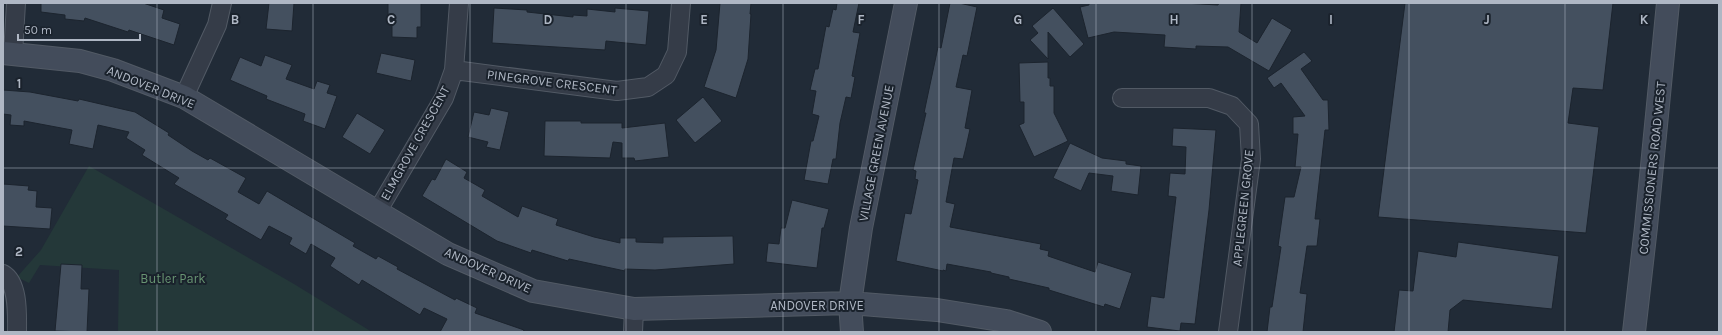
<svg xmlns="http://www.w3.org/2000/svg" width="1722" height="335" font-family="Karla,sans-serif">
<rect width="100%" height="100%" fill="#212b37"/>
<path fill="#243839" d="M89 166 294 284 372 332H118L119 270 40 265 29 283 17 277 41 250Z"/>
<path fill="#44505f" stroke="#1c242e" d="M41 3H143L164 10 162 18 180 24 174 45 129 30 128 32 85 18 84 21 65 19V15L41 12Z
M269 3H294L292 31 266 29Z
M388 3H421V27H417V38L392 37V19H388Z
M720 3H751L750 14H751L748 59 736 98 704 87 716 50Z
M837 3H859L853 32 860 33 852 76 855 77 851 98 846 97 840 123 836 159H833L828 184 804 180 811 141H813L819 116 812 114 816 91 810 90 815 69H818L826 26 829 27 833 9 836 10Z
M950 3H959L977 7 967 56 963 55 956 87 972 90 965 128 970 129 966 147 963 159 954 158 946 202 955 204 950 227 1041 244 1040 249 1049 251 1048 256 1095 272 1098 262 1132 273 1120 309 1105 304 1104 307 1049 290V288L1009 279V277L991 273V272L947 264 946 271 943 270V271L896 261 905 213 911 214 918 180 915 179 916 171 913 170 926 113H924L928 94 938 47 941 48Z
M1089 3H1183L1218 5 1219 3H1241L1239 32 1257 43 1272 18 1292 30 1269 71 1228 47 1196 46V49L1164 47 1165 35 1114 32 1088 38 1080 7 1089 5Z
M1405 3H1613L1603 90 1573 88 1568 123 1599 127 1586 233 1378 217Z
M494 8 527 10V12L573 17V15L587 16V9L615 12V8L649 11 646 45 606 41 605 50 492 43Z
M1053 8 1084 44 1070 57 1048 32V59L1030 40 1038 33 1032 26Z
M1304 52 1312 61 1301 69 1323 100H1328L1329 130H1325L1315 219H1320L1317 246H1307L1300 293 1307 294 1303 332H1267L1270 307H1272L1281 247 1278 246 1285 197H1294L1301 167H1295L1298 134H1293V117L1305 116 1281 83 1274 88 1267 78Z
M381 53 415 60 411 81 376 73Z
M265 55 292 65 286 79 314 89 317 81 330 85 327 93 337 96 325 129 303 121 305 114 266 99 267 96 230 80 240 57 261 66Z
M1048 62V78H1050V86H1054V113L1068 141 1034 157 1019 125 1024 123V102H1020L1019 63Z
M3 90 30 92 78 101 79 99 135 112 169 133 168 135 192 151 208 160 210 158 246 178 238 192 259 204 267 191 355 243 353 246 376 259 378 256 398 267 397 269 455 300 456 298 477 308 475 313 524 330 523 332H440L447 319 424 308 420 315 362 280 359 285 330 266 335 258 311 244 306 254 289 244 292 238 269 226 261 240 225 219 228 215 174 184 179 178 142 155 145 150 126 138 129 132 98 125 93 149 69 144 72 130 24 121V126L10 125 11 115 3 114Z
M703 97 722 121 695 143 676 120Z
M491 108 509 112 500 150 486 147 488 142 468 137 474 112 489 115Z
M357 113 385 130 370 154 342 137Z
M545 121H581V123H622V128L665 123 669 157 635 161 634 158H622V143L613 142 610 158 544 156Z
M1173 128 1216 130 1209 210 1195 324 1181 323 1180 331 1147 327 1151 296 1164 298 1176 197 1168 196 1170 173 1185 174 1186 147 1172 146Z
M1070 143 1102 158 1126 161V164L1141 166 1138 195 1111 191 1113 176 1089 173 1081 191 1053 178Z
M446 159 467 172 464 178 485 190 482 196 518 217 522 206 558 219 556 225 594 237 620 243V238H636V242L663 243V237L733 236 734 264 655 270 625 269V271L569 259 568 261 532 250 531 253 497 241 422 196 432 179 435 180Z
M3 184 29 186 28 190 37 191 36 207 52 208 50 229 3 226Z
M792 200 829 209 824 228H822L817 268 766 262 768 243 779 244 781 228H785Z
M1458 242 1559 256 1552 309 1463 300 1450 310 1448 332H1394L1399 290 1413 291 1418 251 1456 257Z
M61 264 82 265 81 289H89L87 332 55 331Z"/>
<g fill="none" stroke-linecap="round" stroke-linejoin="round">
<defs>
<path id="street" d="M13 54 16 3
M454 70 617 91 648 87 666 75 677 52 681 3
M184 97 217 25 222 3
M1122 98H1209L1232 106 1249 124 1251 159 1228 332
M377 212 444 98 454 70 459 3
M3 274C19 283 17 316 17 332
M633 332 634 309"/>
<path id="secondary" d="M3 53 80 61 113 70 184 97 448 254 533 291 634 309 850 303 937 310 1006 321 1040 332
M852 332 850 303 861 228 906 3
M1634 332 1646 227 1668 3"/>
</defs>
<use href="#street" stroke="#525a65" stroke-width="20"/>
<use href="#secondary" stroke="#525a65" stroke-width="24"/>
<use href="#street" stroke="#353c48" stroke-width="18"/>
<use href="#secondary" stroke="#434c5b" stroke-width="22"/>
</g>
<path fill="none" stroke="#afb7c4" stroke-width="1" stroke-opacity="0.55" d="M157 3V332M313 3V332M470 3V332M626 3V332M783 3V332M939 3V332M1096 3V332M1252 3V332M1409 3V332M1565 3V332M3 168H1719"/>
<g text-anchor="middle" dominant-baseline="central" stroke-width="4" stroke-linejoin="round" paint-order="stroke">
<g font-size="13" fill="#afb7c4" stroke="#1a222c">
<text transform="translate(552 82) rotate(7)">PINEGROVE CRESCENT</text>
<text transform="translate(151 87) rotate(22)">ANDOVER DRIVE</text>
<text transform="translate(415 143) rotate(-61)">ELMGROVE CRESCENT</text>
<text transform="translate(876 153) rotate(-79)">VILLAGE GREEN AVENUE</text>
<text transform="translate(1652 168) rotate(-84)">COMMISSIONERS ROAD WEST</text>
<text transform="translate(1243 208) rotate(-84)">APPLEGREEN GROVE</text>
<text transform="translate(488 270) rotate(24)">ANDOVER DRIVE</text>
<text x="817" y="305">ANDOVER DRIVE</text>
</g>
<g font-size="13" fill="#689472" stroke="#1a222c">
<text x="173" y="278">Butler Park</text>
</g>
</g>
<g font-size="13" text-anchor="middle" font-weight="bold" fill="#afb7c4" stroke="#1a222c" stroke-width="4" stroke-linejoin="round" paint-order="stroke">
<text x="235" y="24">B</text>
<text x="391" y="24">C</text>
<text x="548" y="24">D</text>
<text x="704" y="24">E</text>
<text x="861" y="24">F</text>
<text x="1018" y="24">G</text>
<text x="1174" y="24">H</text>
<text x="1331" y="24">I</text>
<text x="1487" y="24">J</text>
<text x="1644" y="24">K</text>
<text x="19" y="88">1</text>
<text x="19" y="256">2</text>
</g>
<rect width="1722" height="335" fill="none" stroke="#afb7c4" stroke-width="8"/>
<path d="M18 34v6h122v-6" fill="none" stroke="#afb7c4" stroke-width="2"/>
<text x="24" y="34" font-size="12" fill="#afb7c4" stroke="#1a222c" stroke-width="3" paint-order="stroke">50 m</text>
</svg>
